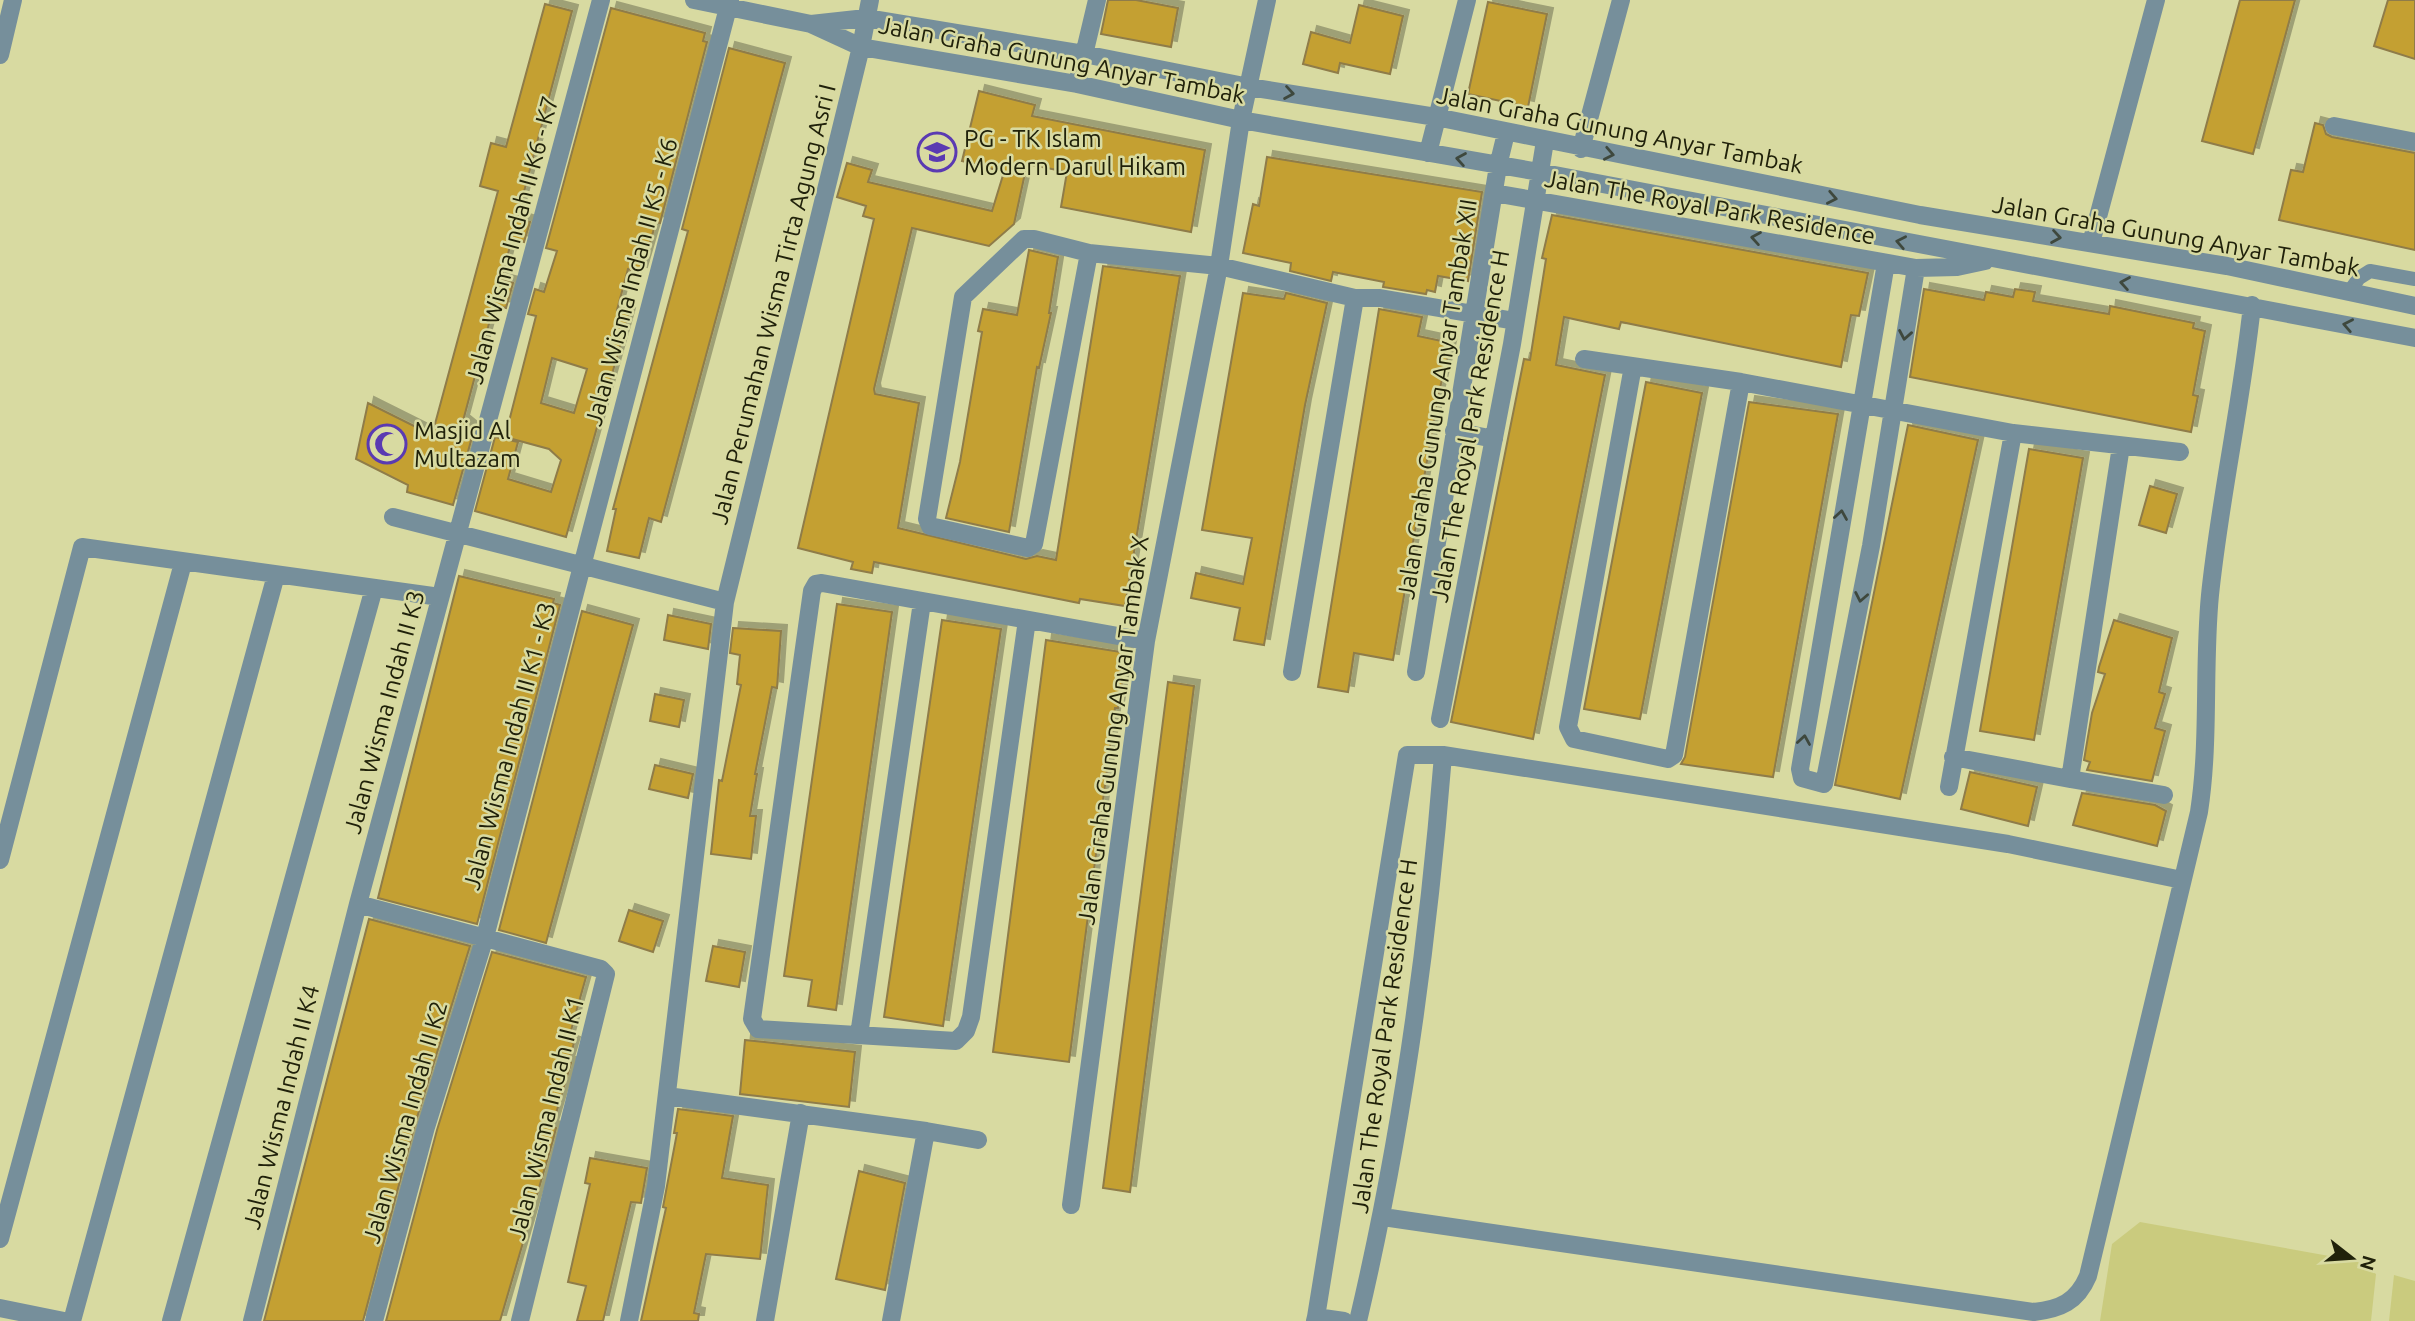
<svg xmlns="http://www.w3.org/2000/svg" width="2415" height="1321" font-family="Ubuntu,sans-serif">
<defs>
<filter id="shadow"><feDropShadow dx="6" dy="-6" stdDeviation="0" flood-color="#0004"/></filter>
</defs>
<rect width="100%" height="100%" fill="#d8daa1"/>
<path fill="#cacb7e" d="M2140 1222 2357 1261 2376 1274 2371 1321H2100L2112 1244Z
M2394 1275 2415 1281V1321H2389Z"/>
<path fill="#c4a032" stroke="#8f7c48" stroke-width="2" fill-rule="evenodd" filter="url(#shadow)" d="M1108 0H1136L1178 8 1171 47 1101 34Z
M2240 0H2295L2253 154 2202 141Z
M2388 0H2415V59L2374 46Z
M1488 2 1547 14 1528 107 1468 94Z
M545 4 572 11 517 218 530 222 524 242 512 239 501 280 513 283 506 308 494 305 463 421 474 430 453 505 407 492 408 485 356 459 368 403 432 435 498 191 480 186 491 143 506 147Z
M1359 5 1403 16 1390 74 1340 63 1338 73 1303 64 1311 32 1350 43Z
M611 8 705 33 703 41 707 42 660 223 656 222 641 273 628 269 617 310 629 314 566 537 475 511 495 437 518 442 508 479 551 492 561 460 549 449 505 437 536 316 528 314 535 289 544 292 557 251 546 248ZM552 358 587 369 574 413 541 403Z
M729 48 785 63 661 522 649 518 639 558 607 551 616 509H613L688 231 682 229Z
M979 91 1035 105 1032 116 1205 150 1191 232 1061 207 1067 172 1027 164 1014 224 989 246 912 228 874 389 875 394 919 403 898 528 1026 559 1037 556 1056 560 1103 266 1180 276 1125 606 1080 599 1079 603 874 562 872 573 851 569 853 562 798 548 874 219 863 216 866 206 837 197 847 163 872 170 868 182 992 211 1004 172 962 161Z
M2315 123 2323 125 2326 134 2332 137 2415 153V250L2279 220 2291 170 2303 172Z
M1267 157 1482 192 1468 281 1438 276 1435 292 1427 290 1426 294 1383 287 1384 282 1333 272 1331 281 1290 271 1291 263 1243 253 1253 204 1259 206Z
M1552 215 1868 273 1859 316 1851 315 1841 367 1621 322 1619 329 1564 317 1556 365 1605 375 1533 739 1451 722 1524 359 1530 360 1546 259 1542 258Z
M1029 250 1058 257 1049 313H1051L1039 368 1037 367 1009 532 946 518 960 462 982 332 978 331 983 309 1017 315Z
M1924 289 1984 300 1986 292 2013 297 2015 289 2035 292 2033 301 2109 314 2110 306 2194 323 2193 328 2205 331 2193 395 2198 396 2191 432 1910 377Z
M1243 293 1284 299 1286 293 1327 303 1305 405 1264 645 1234 640 1240 608 1191 598 1196 573 1243 584 1252 538 1202 530Z
M1379 309 1422 317 1418 336 1451 343 1438 396 1393 660 1354 653 1348 692 1318 687Z
M1646 382 1702 393 1640 719 1584 709Z
M1749 402 1838 414 1773 777 1681 764 1685 757Z
M1908 425 1978 440 1900 799 1835 785Z
M2029 449 2083 458 2034 740 1980 731Z
M2150 486 2177 494 2166 533 2139 525Z
M459 576 554 599 553 603 560 605 477 924 378 898Z
M837 604 892 612 836 1010 808 1006 812 980 784 976Z
M582 611 633 625 546 943 499 930Z
M668 615 711 624 708 649 664 640Z
M942 620 1001 629 943 1026 884 1017Z
M2114 620 2172 638 2159 692 2165 694 2155 728 2165 731 2152 781 2087 770 2090 762 2084 760 2092 713 2105 674 2098 672 2099 667Z
M733 628 781 631 777 688 772 687 755 774H757L750 816H756L751 859 711 854 719 780 722 781 741 685 737 684 740 655 730 653Z
M1046 640 1127 653 1118 708H1115L1069 1062 993 1052Z
M1168 682 1194 686 1130 1192 1103 1188Z
M655 694 684 700 679 727 650 721Z
M655 765 693 774 688 798 649 789Z
M1970 772 2037 787 2028 826 1961 809Z
M2082 793 2155 805 2166 811 2157 846 2073 825Z
M629 910 663 921 653 952 619 941Z
M369 919 470 946 415 1124 363 1321H264Z
M713 946 745 952 739 987 706 981Z
M492 952 586 977 568 1041 574 1043 568 1063H571L552 1127 556 1128 553 1140 500 1321H386L437 1130Z
M745 1040 855 1052 849 1107 740 1094Z
M678 1109 733 1116 722 1178 768 1185 760 1259 706 1254 694 1313 699 1314 698 1321H641L666 1208 663 1207 677 1133H674Z
M590 1158 647 1168 641 1203 631 1202 603 1321H577L586 1286 568 1282 590 1184 585 1183Z
M859 1171 905 1183 885 1290 836 1279Z"/>
<g fill="none" stroke-linecap="round" stroke-linejoin="round">
<path stroke="#768f9b" stroke-width="14" d="M2349 292 2359 278 2370 271 2415 279"/>
<path stroke="#768f9b" stroke-width="18" d="M694 0 811 24 861 47 1077 84 1241 120 1539 172 2415 338
M811 24 866 18 1084 54 1249 87 1436 117 1920 215 2227 266 2415 306
M0 55 13 0
M1077 84 1097 0
M2334 126 2415 142
M1581 149 1621 0
M1428 153 1467 0
M1494 193 1916 268 1957 267 1985 261
M2091 243 2156 0
M1089 253 1034 544 1028 548 930 526 927 519 963 297 1024 239H1034L1089 253 1219 266 1355 298H1380L1515 321
M1886 263 1800 769 1802 778 1824 784 1871 546 1916 268
M1584 359 1741 382 2013 433 2180 452
M1633 366 1568 727 1574 739 1668 759 1674 755 1741 382
M1454 431 1494 439
M393 517 725 602
M1027 620 971 1017 966 1031 956 1041 758 1029 752 1019 812 591 816 584 822 583 1146 641
M1292 672 1355 298
M1416 672 1498 166 1506 133
M1440 719 1512 344 1545 141
M1953 757 2070 779 2121 446
M2070 779 2164 795
M1949 787 2013 433
M0 860 82 547 440 597
M358 904 601 969 606 974 520 1321
M859 1035 922 602
M667 1096 926 1131 891 1321
M926 1131 978 1140
M1071 1205 1146 641 1219 266 1241 120 1267 0
M1383 1217 2034 1312C2060 1309 2077 1302 2088 1276L2199 812C2210 740 2203 667 2210 595 2220 497 2242 402 2252 305
M0 1239 183 563
M0 1308 64 1321
M1316 1317 1407 755H1443L2008 844 2182 880
M72 1321 276 575
M171 1321 374 588
M252 1321 358 904 601 0
M374 1321 426 1127 485 937 730 0
M629 1321 656 1186 725 602 861 47 870 0
M765 1321 801 1113
M1315 1321 1316 1317 1344 1321
M1358 1321C1402 1135 1428 945 1443 755"/>
</g>
<defs><path id="oneway-chevron" d="M-2-3.5L2.5 0L-2 3.5" fill="none" stroke-width="1.6" stroke-linecap="round" stroke-linejoin="round" transform="scale(1.75)"/></defs>
<g stroke="#3e483d">
<use href="#oneway-chevron" transform="translate(1289 93) rotate(9)"/>
<use href="#oneway-chevron" transform="translate(1609 154) rotate(11)"/>
<use href="#oneway-chevron" transform="translate(1461 159) rotate(-170)"/>
<use href="#oneway-chevron" transform="translate(1832 198) rotate(11)"/>
<use href="#oneway-chevron" transform="translate(2056 237) rotate(9)"/>
<use href="#oneway-chevron" transform="translate(1756 238) rotate(-170)"/>
<use href="#oneway-chevron" transform="translate(1901 242) rotate(-169)"/>
<use href="#oneway-chevron" transform="translate(2125 283) rotate(-170)"/>
<use href="#oneway-chevron" transform="translate(2348 325) rotate(-169)"/>
<use href="#oneway-chevron" transform="translate(1905 335) rotate(100)"/>
<use href="#oneway-chevron" transform="translate(1841 515) rotate(-81)"/>
<use href="#oneway-chevron" transform="translate(1861 597) rotate(101)"/>
<use href="#oneway-chevron" transform="translate(1804 740) rotate(-81)"/>
</g>
<defs>
<symbol id="school-ring" viewBox="-11 -11 22 22"><circle r="9.5" fill="#d8daa1" stroke="#5a3ab2" stroke-width="1.5"/><path d="M0-5L7-2L0 1L-7-2ZM-4 1L0 2.5L4 1V4Q0 6-4 4Z" fill="#5a3ab2"/></symbol>
<symbol id="mosque-ring" viewBox="-11 -11 22 22"><circle r="9.5" fill="#d8daa1" stroke="#5a3ab2" stroke-width="1.5"/><path d="M3.5-4.9A6 6 0 1 0 3.5 4.9A5 5 0 1 1 3.5-4.9Z" fill="#5a3ab2"/></symbol>
</defs>
<g fill-rule="evenodd">
<use href="#school-ring" x="915" y="130" width="44" height="44"/>
<use href="#mosque-ring" x="365" y="422" width="44" height="44"/>
</g>
<g text-anchor="middle" dominant-baseline="central" stroke-width="5" stroke-linejoin="round" paint-order="stroke">
<g font-size="24" fill="#20210a" stroke="#d8daa1">
<text transform="translate(1062 60) rotate(11)">Jalan Graha Gunung Anyar Tambak</text>
<text transform="translate(1620 130) rotate(11)">Jalan Graha Gunung Anyar Tambak</text>
<text transform="translate(1710 207) rotate(10)">Jalan The Royal Park Residence</text>
<text transform="translate(2176 236) rotate(10)">Jalan Graha Gunung Anyar Tambak</text>
<text transform="translate(512 240) rotate(-75)">Jalan Wisma Indah II K6 - K7</text>
<text transform="translate(631 282) rotate(-75)">Jalan Wisma Indah II K5 - K6</text>
<text transform="translate(773 304) rotate(-76)">Jalan Perumahan Wisma Tirta Agung Asri I</text>
<text transform="translate(1437 399) rotate(-81)">Jalan Graha Gunung Anyar Tambak XII</text>
<text transform="translate(1470 426) rotate(-80)">Jalan The Royal Park Residence H</text>
<text transform="translate(384 712) rotate(-75)">Jalan Wisma Indah II K3</text>
<text transform="translate(1113 730) rotate(-82)">Jalan Graha Gunung Anyar Tambak X</text>
<text transform="translate(509 746) rotate(-75)">Jalan Wisma Indah II K1 - K3</text>
<text transform="translate(1384 1036) rotate(-82)">Jalan The Royal Park Residence H</text>
<text transform="translate(281 1107) rotate(-76)">Jalan Wisma Indah II K4</text>
<text transform="translate(546 1118) rotate(-76)">Jalan Wisma Indah II K1</text>
<text transform="translate(405 1122) rotate(-74)">Jalan Wisma Indah II K2</text>
</g>
<g font-size="24" fill="#20210a" stroke="#d8daa1" text-anchor="start">
<text x="964" y="138">PG - TK Islam<tspan x="964" dy="28">Modern Darul Hikam</tspan></text>
<text x="414" y="430">Masjid Al<tspan x="414" dy="28">Multazam</tspan></text>
</g>
</g>
<g transform="translate(2352 1258) rotate(107)" stroke="#d8daa1" stroke-width="5" paint-order="stroke">
<path d="M0-5L12 26L0 18L-12 26Z" fill="#20210a"/>
<text y="-10" font-size="19" font-weight="bold" text-anchor="middle" fill="#20210a">N</text>
</g>
</svg>
